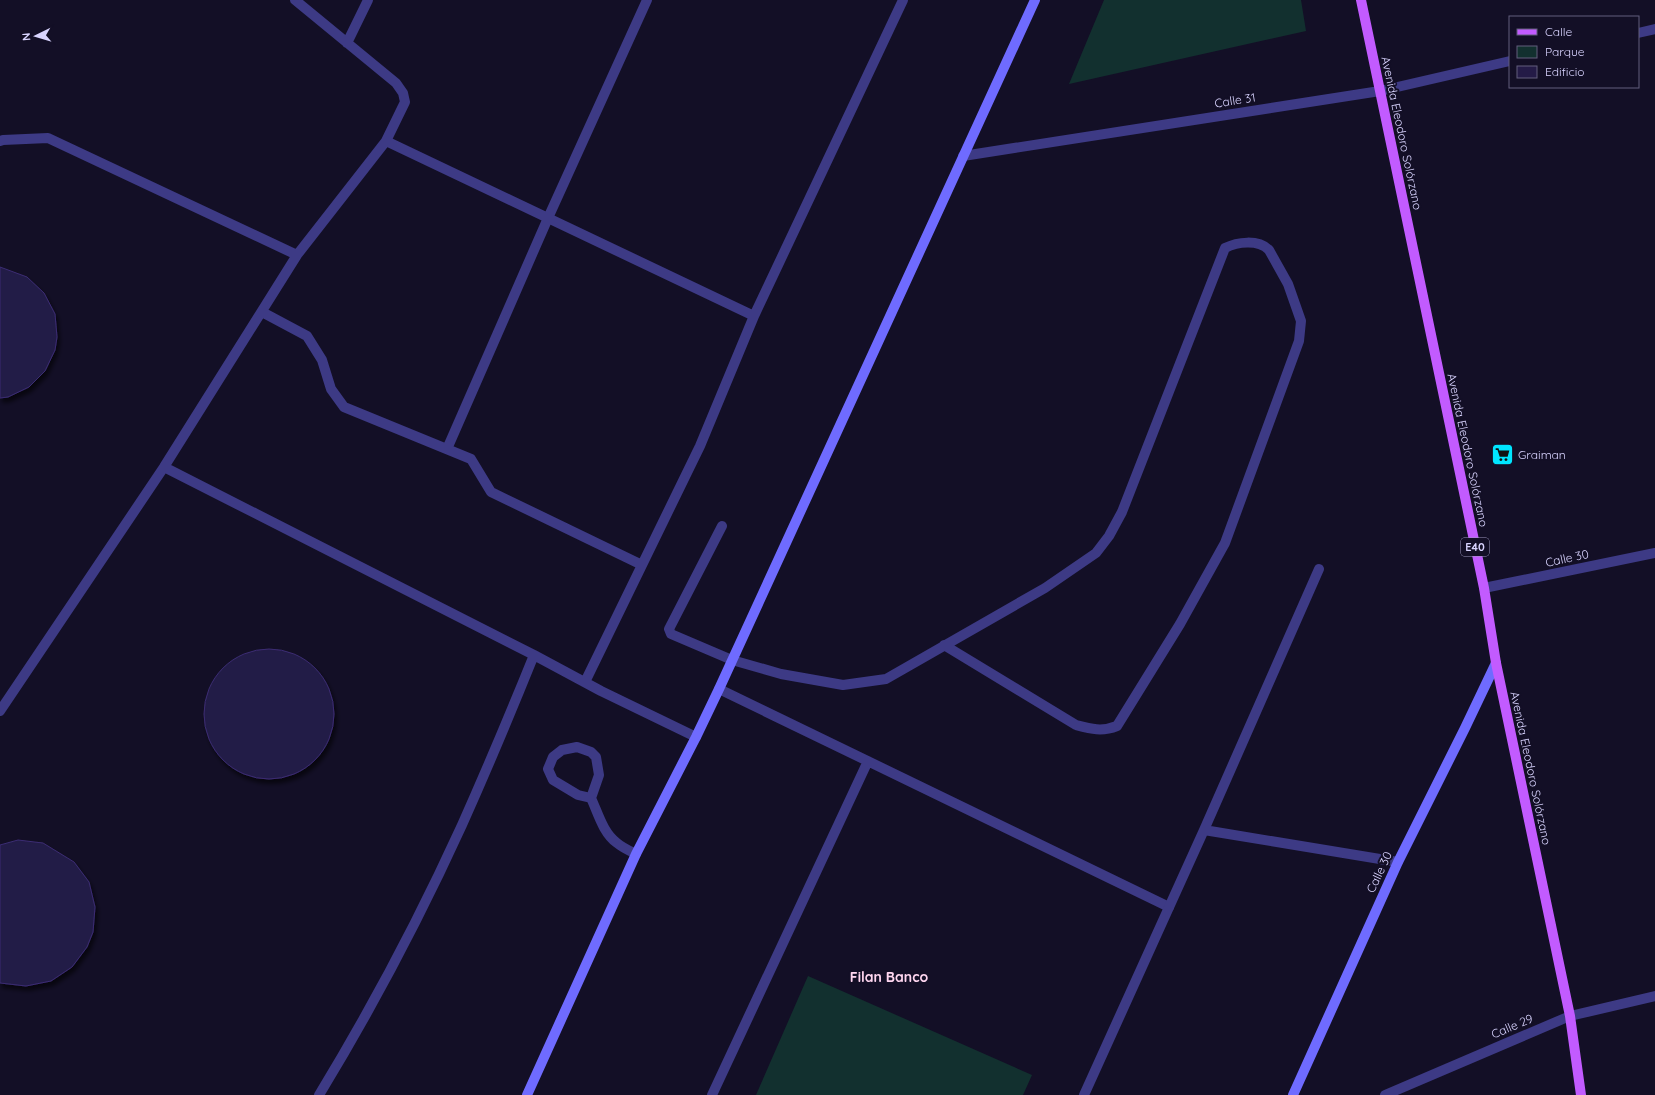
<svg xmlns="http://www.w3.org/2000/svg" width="1655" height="1095" font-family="Quicksand,sans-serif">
<defs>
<filter id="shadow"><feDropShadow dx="2.5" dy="4.5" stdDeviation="2" flood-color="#0009"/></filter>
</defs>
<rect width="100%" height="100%" fill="#130f26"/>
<path fill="#12302f" d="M1104 0H1301L1306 31 1069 84Z
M808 976 1032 1075 1023 1095H756Z"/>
<path fill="#241b47" stroke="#3b2d73" filter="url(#shadow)" d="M0 267 27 277 44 293 55 314 57 337 55 350 45 371 29 387 8 397 0 398Z
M204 714a65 65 0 1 1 130 0a65 65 0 1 1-130 0Z
M18 840 43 843 74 862 89 882 95 907 93 932 87 947 72 967 51 981 26 986 0 983V845Z"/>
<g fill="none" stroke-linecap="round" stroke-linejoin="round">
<path stroke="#3d3a85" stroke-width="10" d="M295 0 396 83 403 93 405 102 386 141
M347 43 368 0
M0 141 3 140 48 138 297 255
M262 312 307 336 322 360 331 389 344 407 471 459 491 492 642 565
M447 449 548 218 647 0
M164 467 534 655 601 691 696 737
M722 526 669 629 671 634 732 660 781 674 843 685 886 679 1045 588 1096 553 1109 536 1122 512 1225 248C1237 242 1258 239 1269 250L1288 284 1301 321 1299 341 1225 543 1180 624 1117 726C1102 732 1091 729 1076 725L944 645
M585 682 700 446 754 316 903 0
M719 689 1169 907
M0 711 164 467 297 255 386 141 754 316
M591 798 578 795 553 780 548 769 553 757 562 750 577 747 591 752 596 757 599 775 591 798C598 813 603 833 617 843 623 848 630 851 636 854
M319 1095C372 1008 420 917 462 825 487 769 511 712 534 655
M712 1095 868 761"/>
<path stroke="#3d3a85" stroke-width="10" d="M1638 33 1655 29
M963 156 1380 91 1510 61
M1484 588 1655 553
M1204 830 1398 862
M1084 1095 1204 830 1319 569
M1385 1095 1570 1016 1655 996"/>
<path stroke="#6f6bff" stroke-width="10" d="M527 1095 636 854 696 737 719 689 1035 0
M1293 1095 1398 862 1465 728 1496 663"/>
<path stroke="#c25bff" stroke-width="10" d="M1361 0 1484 588 1496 663 1570 1016 1581 1095"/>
</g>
<defs>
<symbol id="supermarket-square" viewBox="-11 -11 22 22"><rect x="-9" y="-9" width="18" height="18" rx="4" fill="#00e5ff" stroke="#130f26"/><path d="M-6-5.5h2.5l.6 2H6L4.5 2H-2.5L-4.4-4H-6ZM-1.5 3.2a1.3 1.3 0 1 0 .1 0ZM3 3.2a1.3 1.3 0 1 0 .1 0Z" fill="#111"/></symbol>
</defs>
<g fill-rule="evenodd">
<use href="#supermarket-square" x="1490" y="442" width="25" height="25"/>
</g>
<g text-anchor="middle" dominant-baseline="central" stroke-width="4" stroke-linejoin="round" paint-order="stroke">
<rect fill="#130f26" stroke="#9e99be" stroke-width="1" x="1461" y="538" width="28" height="18" rx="3"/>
<g font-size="11" font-weight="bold" fill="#d9d4ff">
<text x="1475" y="547">E40</text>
</g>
<g font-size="12" fill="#d9d4ff" stroke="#130f26">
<text transform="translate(1235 100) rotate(-9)">Calle 31</text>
<text transform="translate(1402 133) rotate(78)">Avenida Eleodoro Solórzano</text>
<text transform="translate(1468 450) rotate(78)">Avenida Eleodoro Solórzano</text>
<text transform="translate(1567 558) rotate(-12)">Calle 30</text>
<text transform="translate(1531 768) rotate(78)">Avenida Eleodoro Solórzano</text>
<text transform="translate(1379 872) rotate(-65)">Calle 30</text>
<text transform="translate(1512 1026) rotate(-23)">Calle 29</text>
</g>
<g font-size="12" fill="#d9d4ff" stroke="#130f26" text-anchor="start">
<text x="1518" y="454">Graiman</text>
</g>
<g font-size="14" font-weight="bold" fill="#ffd6f0" stroke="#130f26">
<text x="889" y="977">Filan Banco</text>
</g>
</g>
<rect x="1509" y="16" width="130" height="72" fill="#130f26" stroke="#625e7d"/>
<rect x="1517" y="29" width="20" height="6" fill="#c25bff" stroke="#625e7d"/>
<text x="1545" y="36" font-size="12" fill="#d9d4ff">Calle</text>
<rect x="1517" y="46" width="20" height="12" fill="#12302f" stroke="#625e7d"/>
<text x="1545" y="56" font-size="12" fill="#d9d4ff">Parque</text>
<rect x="1517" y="66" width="20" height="12" fill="#241b47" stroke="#625e7d"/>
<text x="1545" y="76" font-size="12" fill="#d9d4ff">Edificio</text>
<g transform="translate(36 36) rotate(265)" stroke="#130f26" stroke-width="3" paint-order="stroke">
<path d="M0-3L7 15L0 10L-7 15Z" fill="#d9d4ff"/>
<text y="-6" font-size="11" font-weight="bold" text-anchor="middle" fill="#d9d4ff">N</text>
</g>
</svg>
